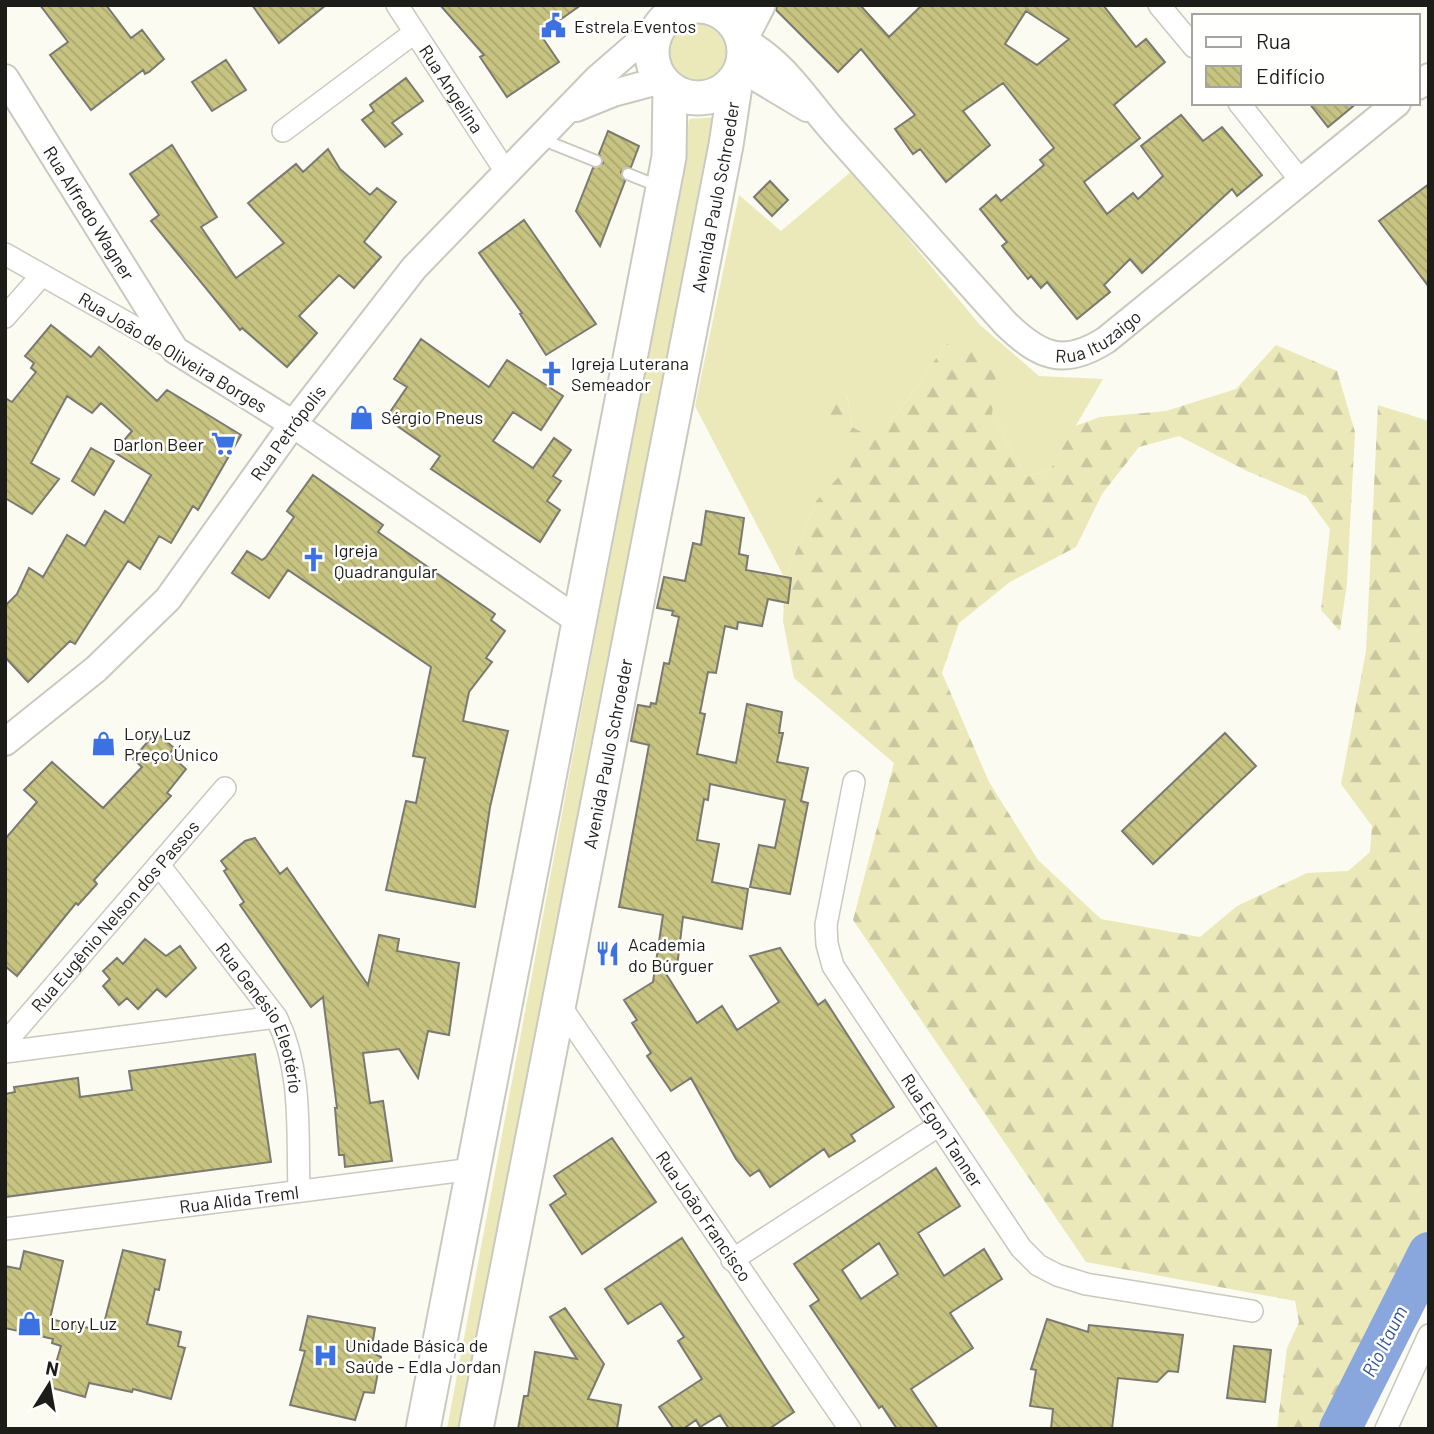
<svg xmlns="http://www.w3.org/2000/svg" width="1434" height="1434" font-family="Barlow,sans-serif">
<defs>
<pattern id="forest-firs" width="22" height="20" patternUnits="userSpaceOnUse" patternTransform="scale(1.75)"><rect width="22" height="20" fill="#ebe9ba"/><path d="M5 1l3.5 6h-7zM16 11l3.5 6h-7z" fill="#c9c79f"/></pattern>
<pattern id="building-back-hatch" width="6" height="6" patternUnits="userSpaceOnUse" patternTransform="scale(1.75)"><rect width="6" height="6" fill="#c7c381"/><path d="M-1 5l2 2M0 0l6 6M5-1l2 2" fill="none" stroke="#aaa76f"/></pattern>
</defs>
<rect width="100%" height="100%" fill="#fbfbf2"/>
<path fill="#ebe9ba" d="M669 53a31 31 0 1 1 62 0a31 31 0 1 1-62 0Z
M718 117 696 207 459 1429H447L676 204 689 119Z
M852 171 980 325 1039 376 1103 379 1050 470 1026 477 992 414 946 344 898 413 871 438 852 427 847 395 841 442 852 464 816 501 785 579 695 406 739 195 781 231Z"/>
<path fill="url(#forest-firs)" d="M946 344 998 357 992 414 1026 477 1050 470 1075 426 1100 417 1166 411 1236 389 1276 345 1337 371 1355 432 1347 583 1340 631 1321 610 1330 529 1306 496 1247 471 1179 436 1139 447 1102 494 1076 547 1010 582 959 623 942 673 989 782 1038 860 1101 919 1200 937 1237 906 1307 873 1348 871 1370 852 1372 826 1341 784 1366 651 1378 405 1429 421V1235L1332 1422 1322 1424 1320 1429H1277L1287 1348 1299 1322 1295 1301 1086 1262 853 920 894 763 794 678 783 621 785 579 816 501 851 464 826 415 837 386 847 395 852 427 871 437 898 413Z"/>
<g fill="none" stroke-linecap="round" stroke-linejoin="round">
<path stroke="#89a6dd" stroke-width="42" d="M1340 1429 1429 1253"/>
</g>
<path fill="url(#building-back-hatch)" stroke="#7a7a72" stroke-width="2" fill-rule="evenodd" d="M40 5H106L131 38 142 30 164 59 149 72 145 74 143 70 91 110 50 55 68 42Z
M252 5H326L279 43Z
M440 5H581L540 34 559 62 507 97 480 57 484 55Z
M777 5H860L889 37 922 5H1103L1136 47 1146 39 1165 62 1114 105 1140 138 1084 182 1107 214 1133 193 1138 199 1163 176 1141 146 1181 115 1203 141 1222 127 1262 175 1237 196 1232 189 1142 273 1130 259 1104 285 1110 292 1077 319 1047 282 1041 288 1031 276 1028 279 1002 246 1007 242 980 209 996 195 1001 201 1044 165 1040 160 1054 148 1003 83 963 111 990 145 946 182 920 149 913 154 895 129 915 115 861 49 838 72 776 10ZM1026 11 1069 39 1037 65 1005 44Z
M226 60 246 90 212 111 192 82Z
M406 78 423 101 392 123 402 134 385 147 362 120 374 111 370 105Z
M1309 103H1357L1328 127Z
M608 131 639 146 631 167 621 172 625 181 600 246 576 211 593 168 603 163 599 154Z
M172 145 217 217 201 227 236 278 284 243 248 203 296 164 303 172 328 149 340 169 370 195 377 188 396 202 364 242 381 257 354 288 339 275 299 316 317 333 287 367 242 328 240 330 151 221 159 215 130 174Z
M770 181 788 200 772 216 754 197Z
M1429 184V287L1379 221Z
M524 220 596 324 546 355 520 314 522 313 479 253Z
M51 325 91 357 99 347 157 401 167 390 241 435 198 510 193 506 171 543 159 536 140 569 128 561 75 644 70 641 28 682 5 657V606L17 594 29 568 43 577 67 535 85 546 105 511 124 523 151 475 114 452 132 431 101 403 92 413 67 396 31 463 59 479 32 514 5 498V398L12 402 36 372 31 368 34 363 25 356Z
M421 339 489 387 507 360 563 396 541 430 513 412 493 441 533 468 554 438 571 450 553 476 561 481 547 501 560 510 540 542 431 469 440 456 386 418 407 387 394 379Z
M91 448 114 461 94 495 72 481Z
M313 475 383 525 378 532 495 614 491 620 505 631 486 658 492 662 469 692 463 721 508 731 490 807 475 907 386 890 406 801 416 803 425 758 413 756 431 667 288 570 269 598 232 573 247 551 262 560 266 557 294 517 287 511Z
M706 511 744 518 739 554 748 556 746 570 791 578 788 603 768 599 762 626 738 622 737 629 725 626 716 673 708 672 700 713 705 714 697 754 736 763 747 704 782 712 779 733H783L777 762 808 768 801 801 808 803 790 894 750 887 759 845 775 848 785 800 710 784 708 800 704 799 697 840 719 844 712 882 748 889 742 929 683 917 677 967 663 969 697 1023 722 1006 737 1030 779 1002 750 956 780 948 818 1005 825 1000 894 1107 851 1135 855 1141 829 1157 824 1149 770 1187 759 1170 750 1176 736 1159 691 1078 671 1091 647 1056 651 1053 632 1023 637 1020 624 1000 653 982 663 915 619 907 649 745 631 741 638 705 650 707 651 703 656 704 664 663 669 664 679 617 672 615 673 611 657 608 664 577 685 581 693 543 701 545Z
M156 732 174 748 169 754 186 769 167 793 171 796 94 880 97 884 78 905 76 903 17 976 5 966V839L37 802 24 790 52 762 103 808 142 767 133 759Z
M1225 733 1256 766 1153 864 1122 831Z
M255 838 280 874 287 868 368 985 379 935 399 939 397 951 459 963 449 1035 428 1031 418 1078 399 1049 363 1053 370 1103 383 1101 392 1161 345 1167 344 1155H339L335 1108H337L323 997 311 1007 240 905 244 902 224 871 227 869 221 861 245 841Z
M145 939 166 956 180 946 196 968 166 997 157 989 138 1009 127 998 119 1005 103 986 110 979 103 971 117 958 123 964Z
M255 1054 271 1162 5 1197V1094L15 1092 14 1087 78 1078 80 1097 132 1090 129 1071Z
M612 1138 656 1202 582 1254 550 1205 566 1194 554 1176Z
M936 1168 960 1206 918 1233 944 1276 984 1249 1002 1279 950 1313 973 1348 911 1389 938 1429H897L882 1406 879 1408 810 1306 819 1300 794 1264ZM879 1243 898 1274 861 1299 842 1270Z
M682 1238 794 1412 769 1429H729L720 1415 700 1427 696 1420 683 1429H674L659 1407 702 1379 678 1341 684 1337 661 1303 628 1324 605 1289Z
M123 1250 165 1260 159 1290 155 1289 147 1324 181 1332 178 1346 185 1348 171 1399 133 1389 132 1392 89 1383 85 1397 49 1387 61 1346 52 1343 53 1339 5 1328V1266L20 1269 24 1251 63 1261 50 1319 102 1331Z
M565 1308 604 1364 588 1399 621 1405 617 1429H518L524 1396H528L535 1352 577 1359 550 1317Z
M308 1316 375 1328 371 1352 381 1357 374 1393 364 1392 355 1420 290 1405 305 1351 300 1350Z
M1047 1319 1088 1332 1089 1325 1183 1335 1178 1372 1168 1371 1157 1382 1118 1378 1112 1429H1051L1053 1409 1030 1406 1036 1370 1031 1369Z
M1234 1346 1271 1350 1265 1402 1227 1398Z"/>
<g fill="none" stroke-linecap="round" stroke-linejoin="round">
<defs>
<path id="service" d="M541 139 596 161
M628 174 658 186"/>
<g id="minor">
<path id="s1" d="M397 5 506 172"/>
<path d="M1159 5 1194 47"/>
<path d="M1239 103 1301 181"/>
<path d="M283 131 414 33"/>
<path d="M5 254 175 350"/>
<path d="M5 317 42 275"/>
<path id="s2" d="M854 782 826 925 827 944 833 966 1021 1248 1038 1265 1057 1275 1086 1284 1252 1311"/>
<path id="s3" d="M159 865 276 1017C303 1070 297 1133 299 1191"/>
<path id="s4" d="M559 1004 850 1429"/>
<path id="s5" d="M5 1043 225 788"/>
<path d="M5 1052 276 1017"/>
<path id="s6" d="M5 1229 473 1169"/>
<path d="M732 1260 938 1126"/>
<path d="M1386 1429 1429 1335"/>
</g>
<g id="tertiary">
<path id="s7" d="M743 40C787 65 803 97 836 134 892 197 949 261 1006 324 1040 357 1064 367 1106 340L1397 103"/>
<path d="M742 69 807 108"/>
<path id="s8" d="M5 78 175 350 293 424 579 621"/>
<path d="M1418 86 1429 77"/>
<path d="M576 108 613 93 662 80"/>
<path id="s9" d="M5 742 96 669 168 599 293 424 414 268 598 78 665 20"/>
</g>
<g id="primary">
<circle cx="698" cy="52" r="46"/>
<path d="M742 36 758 5"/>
<path d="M423 1429 669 157 670 89"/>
<path id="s10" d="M476 1429 726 145 736 79"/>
</g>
</defs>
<use href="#service" stroke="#c9c9c0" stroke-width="14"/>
<use href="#minor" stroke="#c9c9c0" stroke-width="24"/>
<use href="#tertiary" stroke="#c9c9c0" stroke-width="30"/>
<use href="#primary" stroke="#c9c9c0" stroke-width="37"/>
<use href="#service" stroke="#fff" stroke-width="10"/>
<use href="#minor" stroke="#fff" stroke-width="21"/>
<use href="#tertiary" stroke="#fff" stroke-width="26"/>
<use href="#primary" stroke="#fff" stroke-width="33"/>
</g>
<defs>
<symbol id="civic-bare" viewBox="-9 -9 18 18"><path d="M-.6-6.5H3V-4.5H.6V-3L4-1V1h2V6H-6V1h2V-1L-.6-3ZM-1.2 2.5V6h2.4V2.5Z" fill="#3c71e1" stroke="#fffffe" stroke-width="2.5" paint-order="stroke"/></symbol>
<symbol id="church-bare" viewBox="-9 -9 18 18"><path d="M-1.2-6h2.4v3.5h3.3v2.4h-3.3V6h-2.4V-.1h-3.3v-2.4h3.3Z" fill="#3c71e1" stroke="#fffffe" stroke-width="2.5" paint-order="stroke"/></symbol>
<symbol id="shop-bare" viewBox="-9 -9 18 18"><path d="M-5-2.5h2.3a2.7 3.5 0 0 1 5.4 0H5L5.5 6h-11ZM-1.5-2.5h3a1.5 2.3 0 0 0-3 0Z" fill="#3c71e1" stroke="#fffffe" stroke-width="2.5" paint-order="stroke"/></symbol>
<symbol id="supermarket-bare" viewBox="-9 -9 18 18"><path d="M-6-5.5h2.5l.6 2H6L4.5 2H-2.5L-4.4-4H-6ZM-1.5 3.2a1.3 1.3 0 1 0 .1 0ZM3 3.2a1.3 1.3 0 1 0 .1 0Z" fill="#3c71e1" stroke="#fffffe" stroke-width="2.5" paint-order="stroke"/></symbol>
<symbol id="restaurant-bare" viewBox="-9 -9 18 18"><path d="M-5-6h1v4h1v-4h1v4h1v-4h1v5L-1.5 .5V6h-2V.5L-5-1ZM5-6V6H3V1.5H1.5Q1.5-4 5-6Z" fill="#3c71e1" stroke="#fffffe" stroke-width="2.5" paint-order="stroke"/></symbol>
<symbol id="hospital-bare" viewBox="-9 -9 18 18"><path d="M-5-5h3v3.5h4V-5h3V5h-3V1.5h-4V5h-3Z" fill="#3c71e1" stroke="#fffffe" stroke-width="2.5" paint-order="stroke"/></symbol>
</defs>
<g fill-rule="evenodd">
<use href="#civic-bare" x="536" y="8" width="35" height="35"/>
<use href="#church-bare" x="534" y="356" width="35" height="35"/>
<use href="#shop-bare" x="344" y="400" width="35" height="35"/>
<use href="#supermarket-bare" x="206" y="426" width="35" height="35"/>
<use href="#church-bare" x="296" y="542" width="35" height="35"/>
<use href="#shop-bare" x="86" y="726" width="35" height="35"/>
<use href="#restaurant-bare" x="590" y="936" width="35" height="35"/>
<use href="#shop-bare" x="12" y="1306" width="35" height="35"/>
<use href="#hospital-bare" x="308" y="1338" width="35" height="35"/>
</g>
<g text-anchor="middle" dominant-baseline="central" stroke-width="5" stroke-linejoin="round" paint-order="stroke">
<g font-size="18" fill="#1c1c19" stroke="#fffffe" text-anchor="start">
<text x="574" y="26">Estrela Eventos</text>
<text x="571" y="363">Igreja Luterana<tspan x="571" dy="21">Semeador</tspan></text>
<text x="381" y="417">Sérgio Pneus</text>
<text x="204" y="444" text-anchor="end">Darlon Beer</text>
<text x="334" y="550">Igreja<tspan x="334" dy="21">Quadrangular</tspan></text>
<text x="124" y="733">Lory Luz<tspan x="124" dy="21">Preço Único</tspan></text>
<text x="628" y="944">Academia<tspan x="628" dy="21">do Búrguer</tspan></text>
<text x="50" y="1323">Lory Luz</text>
<text x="345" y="1345">Unidade Básica de<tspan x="345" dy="21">Saúde - Edla Jordan</tspan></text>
</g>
<g font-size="18" fill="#1c1c19" stroke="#fffffe">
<text stroke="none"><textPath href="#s1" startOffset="100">Rua Angelina</textPath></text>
<text stroke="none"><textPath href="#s10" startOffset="1255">Avenida Paulo Schroeder</textPath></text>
<text stroke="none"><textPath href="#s8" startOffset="159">Rua Alfredo Wagner</textPath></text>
<text stroke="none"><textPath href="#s7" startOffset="495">Rua Ituzaigo</textPath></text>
<text transform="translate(173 352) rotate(31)">Rua João de Oliveira Borges</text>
<text stroke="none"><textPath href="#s9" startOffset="422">Rua Petrópolis</textPath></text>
<text stroke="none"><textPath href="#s10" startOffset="688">Avenida Paulo Schroeder</textPath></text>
<text stroke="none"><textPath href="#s5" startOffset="168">Rua Eugênio Nelson dos Passos</textPath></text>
<text stroke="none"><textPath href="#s3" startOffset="186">Rua Genésio Eleotério</textPath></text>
<text stroke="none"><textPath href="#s2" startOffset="385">Rua Egon Tanner</textPath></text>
<text stroke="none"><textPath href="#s6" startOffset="236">Rua Alida Treml</textPath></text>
<text stroke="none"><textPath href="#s4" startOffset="257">Rua João Francisco</textPath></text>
</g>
<g font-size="19" font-style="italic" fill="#335497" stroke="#fffffe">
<text transform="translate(1384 1341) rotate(-63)">Rio Itaum</text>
</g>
</g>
<rect width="1434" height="1434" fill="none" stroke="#1c1c19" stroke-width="14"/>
<rect x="1192" y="14" width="228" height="91" fill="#fffffe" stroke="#a4a4a2" stroke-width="2"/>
<rect x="1206" y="37" width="35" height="10" fill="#ffffff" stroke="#a4a4a2" stroke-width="2"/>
<text x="1256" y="49" font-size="21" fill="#1c1c19">Rua</text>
<rect x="1206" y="66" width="35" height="21" fill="url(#building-back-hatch)" stroke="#a4a4a2" stroke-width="2"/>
<text x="1256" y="84" font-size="21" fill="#1c1c19">Edifício</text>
<g transform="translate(49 1385) rotate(11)" stroke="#fffffe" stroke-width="5" paint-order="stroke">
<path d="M0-5L12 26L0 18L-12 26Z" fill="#1c1c19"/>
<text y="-10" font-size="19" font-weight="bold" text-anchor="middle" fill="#1c1c19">N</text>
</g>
</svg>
